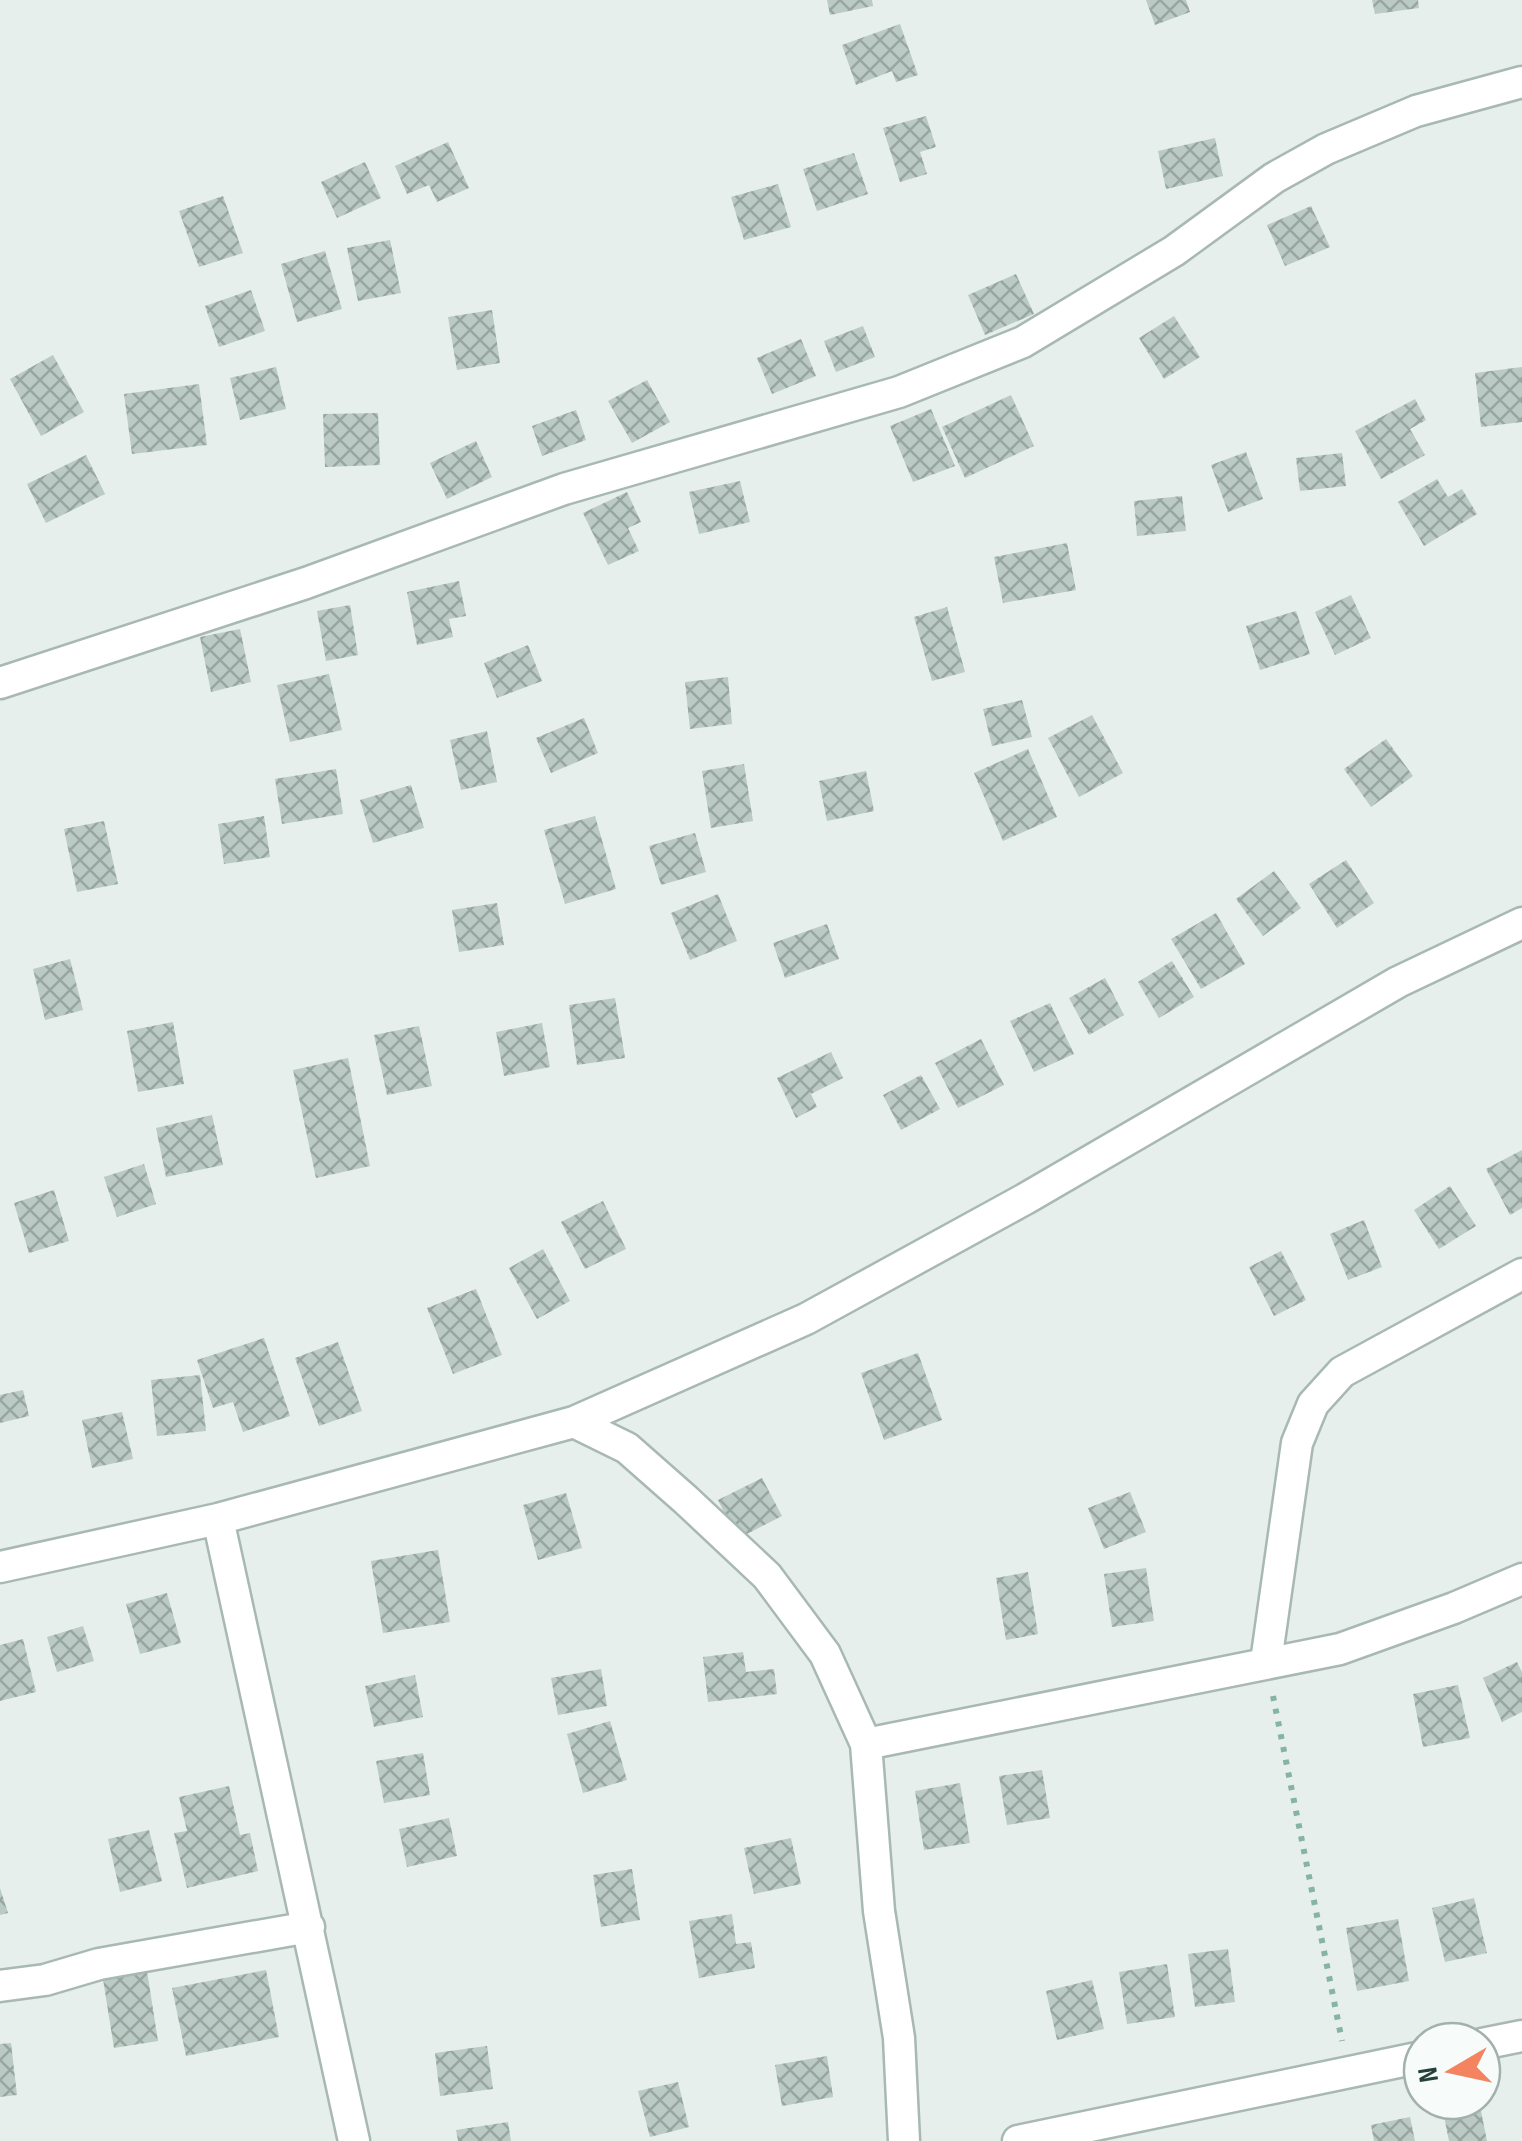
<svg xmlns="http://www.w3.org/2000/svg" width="1522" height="2141" font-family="'Sofia Sans Condensed',sans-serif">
<defs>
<pattern id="building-cross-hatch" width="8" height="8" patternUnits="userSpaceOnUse" patternTransform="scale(2.5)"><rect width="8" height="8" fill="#bbcac4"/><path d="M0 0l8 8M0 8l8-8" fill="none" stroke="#98a6a0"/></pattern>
</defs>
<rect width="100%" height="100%" fill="#e6efeb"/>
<path fill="url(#building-cross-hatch)" d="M827 0H872L873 6 830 15Z
M1146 0H1186L1190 12 1155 25Z
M1372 0H1418L1419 8 1375 14Z
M900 24 918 75 896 82 892 71 856 85 842 45Z
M926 116 936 147 920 152 927 174 900 182 883 128Z
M1215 138 1223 176 1166 189 1158 151Z
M448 142 469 188 437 202 429 185 407 194 395 166Z
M854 153 868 194 817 211 803 169Z
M365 162 381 198 337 218 321 182Z
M778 184 791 227 744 240 731 197Z
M223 196 243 253 199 267 179 211Z
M1311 206 1330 247 1285 266 1267 225Z
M390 240 401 293 358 301 347 248Z
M325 251 342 309 297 322 281 264Z
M1016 274 1034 314 985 335 968 295Z
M251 290 265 331 219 347 205 306Z
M492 310 500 363 457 370 448 317Z
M1174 316 1200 357 1164 379 1139 338Z
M863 326 875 357 836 372 824 341Z
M801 339 816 376 772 394 757 358Z
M53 355 84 412 41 436 10 379Z
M276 367 286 409 240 420 230 378Z
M1522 367V422L1481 427 1475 373Z
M647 380 670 422 632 443 608 401Z
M199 384 207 445 132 454 124 394Z
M1011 395 1034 446 965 478 942 427Z
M1415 399 1426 420 1410 429 1425 455 1381 479 1355 431Z
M931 409 955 466 913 482 890 426Z
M576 410 586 440 542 456 532 426Z
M378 413 380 465 325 467 323 414Z
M476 441 492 477 447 499 430 463Z
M1246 452 1263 499 1228 512 1211 465Z
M1342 453 1346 486 1300 491 1296 458Z
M86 455 105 494 46 523 27 484Z
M1437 479 1448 497 1462 489 1477 514 1424 546 1398 502Z
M740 481 750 522 699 534 689 492Z
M627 492 641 522 628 528 639 551 608 565 583 513Z
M1182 496 1186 531 1137 536 1134 501Z
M1067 543 1076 590 1003 603 994 557Z
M459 581 466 616 449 619 453 637 417 645 407 592Z
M1351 595 1371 638 1335 655 1315 612Z
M350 605 358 655 326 661 317 611Z
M947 607 965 672 932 681 914 617Z
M1296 611 1310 654 1260 670 1246 626Z
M240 629 251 682 211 692 200 637Z
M528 645 542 681 497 698 484 663Z
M329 674 342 730 290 742 277 685Z
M728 677 732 724 690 729 685 682Z
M1022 700 1032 737 992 746 983 709Z
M1092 715 1123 773 1079 797 1048 738Z
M584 718 598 753 551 773 536 738Z
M487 731 497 782 461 790 450 740Z
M1386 739 1413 776 1371 807 1344 769Z
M1028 749 1057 817 1003 841 974 773Z
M744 764 753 821 711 828 702 771Z
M336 769 343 814 282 824 275 779Z
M866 771 874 811 827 821 819 781Z
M411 785 424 828 373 843 360 800Z
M264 816 270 857 224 864 218 824Z
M595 816 616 889 565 904 544 830Z
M104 821 118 884 77 892 64 829Z
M695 833 706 872 661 885 649 846Z
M1346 860 1374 903 1337 928 1309 884Z
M1274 871 1301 908 1263 936 1236 899Z
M718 894 737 941 690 960 671 913Z
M497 903 504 945 459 952 452 910Z
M1216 913 1245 964 1201 989 1171 939Z
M827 924 839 959 785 978 773 943Z
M70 959 83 1010 45 1020 33 969Z
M1172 961 1194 997 1159 1018 1138 982Z
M1105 978 1124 1015 1089 1035 1069 998Z
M615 998 625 1058 577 1065 569 1005Z
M1050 1003 1074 1054 1034 1072 1010 1021Z
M173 1022 184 1084 138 1092 127 1031Z
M542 1023 550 1067 504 1076 496 1032Z
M419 1026 432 1086 387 1095 374 1035Z
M981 1039 1004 1085 958 1108 935 1063Z
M831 1052 843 1078 811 1094 817 1107 796 1118 777 1078Z
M348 1058 370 1166 316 1178 293 1070Z
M921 1075 940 1109 901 1130 883 1095Z
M212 1115 223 1165 166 1177 156 1128Z
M1522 1150V1208L1510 1215 1486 1169Z
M144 1164 156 1204 117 1217 104 1177Z
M1450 1186 1476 1226 1439 1249 1414 1210Z
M54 1190 69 1241 29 1253 14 1203Z
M603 1201 626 1249 585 1269 561 1222Z
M1364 1220 1382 1267 1348 1280 1330 1234Z
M543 1249 570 1301 537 1319 509 1268Z
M1281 1251 1306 1300 1274 1316 1249 1267Z
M476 1289 502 1355 453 1374 427 1308Z
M264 1338 290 1416 243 1432 233 1402 213 1408 197 1360Z
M338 1342 362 1411 319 1426 295 1358Z
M918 1353 942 1420 884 1440 861 1373Z
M200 1375 206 1431 157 1436 151 1380Z
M23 1390 29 1416 0 1423V1395Z
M122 1412 133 1459 92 1468 82 1420Z
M762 1478 782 1516 737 1539 718 1500Z
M1130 1492 1146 1532 1104 1549 1088 1508Z
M566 1493 582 1548 538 1560 523 1505Z
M438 1550 450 1622 383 1633 371 1561Z
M1146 1568 1154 1621 1112 1627 1104 1574Z
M1028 1572 1038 1634 1006 1640 996 1578Z
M167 1593 181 1643 140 1654 126 1604Z
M83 1626 94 1661 57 1672 47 1637Z
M23 1639 36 1692 0 1701V1645Z
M743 1652 746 1672 774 1669 777 1694 708 1702 703 1657Z
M1517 1662 1522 1672V1712L1502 1722 1483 1678Z
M601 1669 607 1706 558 1715 551 1678Z
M415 1675 423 1717 374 1727 365 1686Z
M1458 1685 1470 1738 1423 1747 1413 1694Z
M610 1721 627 1780 583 1793 567 1734Z
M423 1753 430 1795 384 1803 376 1761Z
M1042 1770 1050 1818 1007 1825 999 1776Z
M960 1783 970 1843 924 1850 915 1791Z
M229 1786 240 1835 250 1833 258 1871 187 1888 174 1833 187 1831 179 1797Z
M449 1818 457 1856 407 1867 399 1829Z
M149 1830 162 1881 120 1892 108 1839Z
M791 1838 801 1884 754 1894 744 1848Z
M632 1869 640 1920 601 1927 593 1875Z
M0 1888 8 1913 0 1915Z
M1474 1898 1487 1953 1445 1962 1432 1908Z
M732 1914 736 1944 751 1942 755 1968 699 1978 689 1921Z
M1398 1919 1409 1981 1357 1991 1346 1928Z
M1228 1949 1235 2002 1195 2007 1188 1954Z
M1167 1964 1175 2017 1127 2024 1119 1972Z
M128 1969 129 1974 147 1971 158 2041 114 2048 102 1973Z
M266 1970 279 2037 186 2056 172 1988Z
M1092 1980 1104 2029 1057 2040 1046 1991Z
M11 2043 17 2095 0 2097V2044Z
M487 2046 493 2089 440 2096 435 2053Z
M827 2056 833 2097 782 2106 775 2065Z
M678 2082 689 2127 650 2137 638 2091Z
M1441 2101H1479L1487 2141H1449Z
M1410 2117 1415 2141H1374L1371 2125Z
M508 2122 511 2141H458L456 2130Z"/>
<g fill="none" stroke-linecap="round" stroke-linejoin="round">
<defs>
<path id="minor" d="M0 683 306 583 564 489 899 392 1023 342 1174 251 1274 178 1326 149 1416 111 1522 82
M574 1422 627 1448 686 1500 767 1576 825 1654 866 1744 879 1911 899 2038 904 2141
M218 1519 354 2141
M0 1567 218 1519 574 1422 806 1319 1025 1199 1398 982 1522 923
M1266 1662 1297 1443 1313 1404 1342 1372 1522 1274
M866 1744 1340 1649 1454 1608 1522 1579
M0 1986 45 1980 99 1964 309 1927
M1482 2044 1522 2036
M1018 2141 1422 2057"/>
</defs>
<use href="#minor" stroke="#a8b8b2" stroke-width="35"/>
<path stroke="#86b3a5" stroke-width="6" stroke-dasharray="5 8" stroke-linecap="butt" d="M1273 1696 1342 2041"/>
<use href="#minor" stroke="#fff" stroke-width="30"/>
</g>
<g transform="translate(1452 2071) rotate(261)"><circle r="48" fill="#f7fbf9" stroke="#a3b1ad" stroke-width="2.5"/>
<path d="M0-8L18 38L0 25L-18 38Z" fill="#f4845f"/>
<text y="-15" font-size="28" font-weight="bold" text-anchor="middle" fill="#24423a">N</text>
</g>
</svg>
